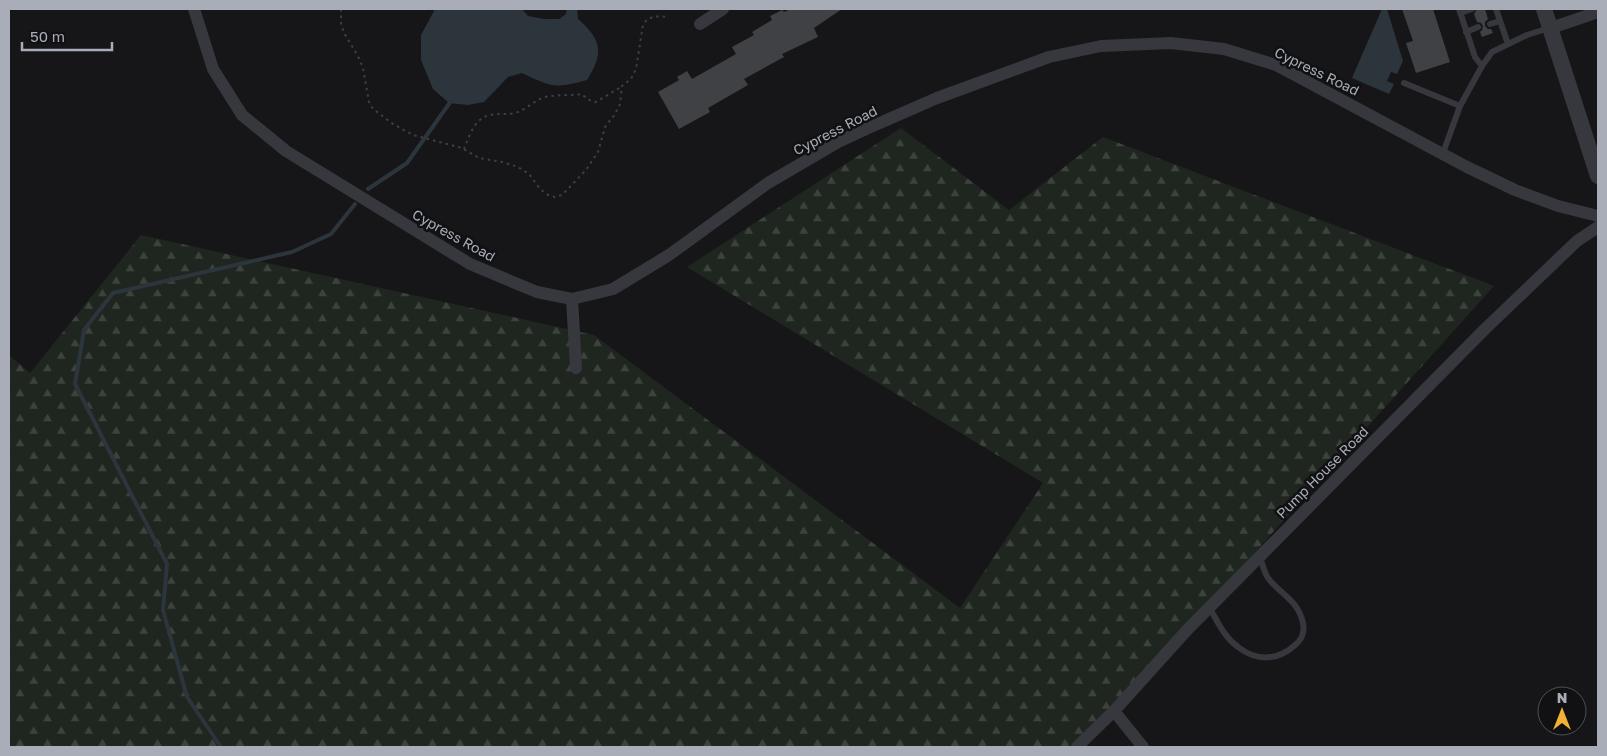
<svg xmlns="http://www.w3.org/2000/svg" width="1607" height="756" font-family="'Golos Text',sans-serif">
<defs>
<pattern id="forest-firs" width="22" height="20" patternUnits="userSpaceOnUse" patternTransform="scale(1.25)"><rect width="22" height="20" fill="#1e261f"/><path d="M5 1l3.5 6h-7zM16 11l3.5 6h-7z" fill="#3c433d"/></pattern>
</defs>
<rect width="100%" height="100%" fill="#161618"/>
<path fill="url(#forest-firs)" d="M901 128 1009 210 1103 137 1494 286 1080 747H9V355L30 373 141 235 594 335 960 608 1043 483 687 267Z"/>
<path fill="#2c353c" d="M435 9H522L528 16 544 19H559L566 14 567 9H577L578 19C602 40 604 53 587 80 555 89 551 87 522 73L508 77 484 102 468 105 449 103 433 89 421 60V35Z
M1382 9H1387L1403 61 1397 74 1391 72 1387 81 1394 84 1389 94 1352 78Z"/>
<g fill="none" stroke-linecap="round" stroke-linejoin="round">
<path stroke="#2c353c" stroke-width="4" d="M368 189 407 163 451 101
M221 747 187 697 163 610 167 564 75 384 84 330 113 293 292 252 331 234 355 204"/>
</g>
<path fill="#404145" d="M791 9H842L814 28 818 37 782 54 784 57 744 79 748 85 708 108 710 112 679 129 658 92 679 80 677 77 687 71 692 79 736 54 732 47 754 35 752 32 772 20 770 16 782 10 784 12Z
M1402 9H1433L1450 62 1416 73 1406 43 1413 41Z
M1477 9H1485L1488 19 1485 22V26L1488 29H1491L1493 33 1482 37 1480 32 1482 30 1483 26 1481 23 1477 22 1474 14Z"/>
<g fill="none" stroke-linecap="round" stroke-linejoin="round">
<path stroke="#3d3f44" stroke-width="2" stroke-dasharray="2.5 4" stroke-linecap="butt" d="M341 9V23L344 33 358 56 363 68 369 102 373 109 393 124 413 135 462 148 479 158 502 162 518 167 529 174 540 189 548 195 555 197 562 195 586 170 598 152 605 127 615 114 620 104 622 86 631 79 636 69 643 25C649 15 657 16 667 17
M464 149C468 139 472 126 481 119 492 111 503 116 515 113 525 110 533 102 542 98 554 94 569 96 581 94L591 101 596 102 621 87"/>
<path stroke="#37383d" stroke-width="6" d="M1459 9 1475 57 1482 66
M1496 9 1508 44
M1460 13 1472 9
M1490 24 1500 21
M1466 32 1478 27
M1404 83 1460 106
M1443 153 1460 106 1482 66 1492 52 1527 35 1549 28
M1209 607C1218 622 1224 637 1238 647 1256 661 1277 661 1294 646 1302 640 1305 633 1303 623 1298 600 1281 595 1268 578 1264 572 1262 563 1260 557"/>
<path stroke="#37383d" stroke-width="12" d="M194 9 213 69 242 115 286 151 470 264 537 292 572 299 613 289 669 255 768 183 838 142 866 129 937 98 1049 57 1101 46 1171 43 1224 49 1276 65 1467 167 1515 190 1558 206 1598 216
M700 24 723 9
M1551 28 1598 12
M572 299 576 368
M1114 711 1143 747
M1077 747 1114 711 1188 629 1485 329 1577 241 1598 227"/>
<path stroke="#37383d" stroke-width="16" d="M1544 9 1598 176"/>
</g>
<g text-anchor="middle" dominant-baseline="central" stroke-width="5" stroke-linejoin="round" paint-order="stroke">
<g font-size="14" fill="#a8adb8" stroke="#111113">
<text transform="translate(1317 71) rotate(26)">Cypress Road</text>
<text transform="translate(835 130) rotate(-27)">Cypress Road</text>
<text transform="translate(454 235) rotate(29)">Cypress Road</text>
<text transform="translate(1322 472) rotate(-45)">Pump House Road</text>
</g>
</g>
<rect width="1607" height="756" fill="none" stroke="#a8adb8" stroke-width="20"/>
<g transform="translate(1562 711)"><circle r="24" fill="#111113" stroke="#4d4f55"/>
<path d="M0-4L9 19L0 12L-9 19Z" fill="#f2b134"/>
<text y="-8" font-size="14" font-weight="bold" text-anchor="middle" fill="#a8adb8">N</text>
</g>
<path d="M22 42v8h90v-8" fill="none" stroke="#a8adb8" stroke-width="2.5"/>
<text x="30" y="42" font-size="15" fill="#a8adb8" stroke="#111113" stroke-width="4" paint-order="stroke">50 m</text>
</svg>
